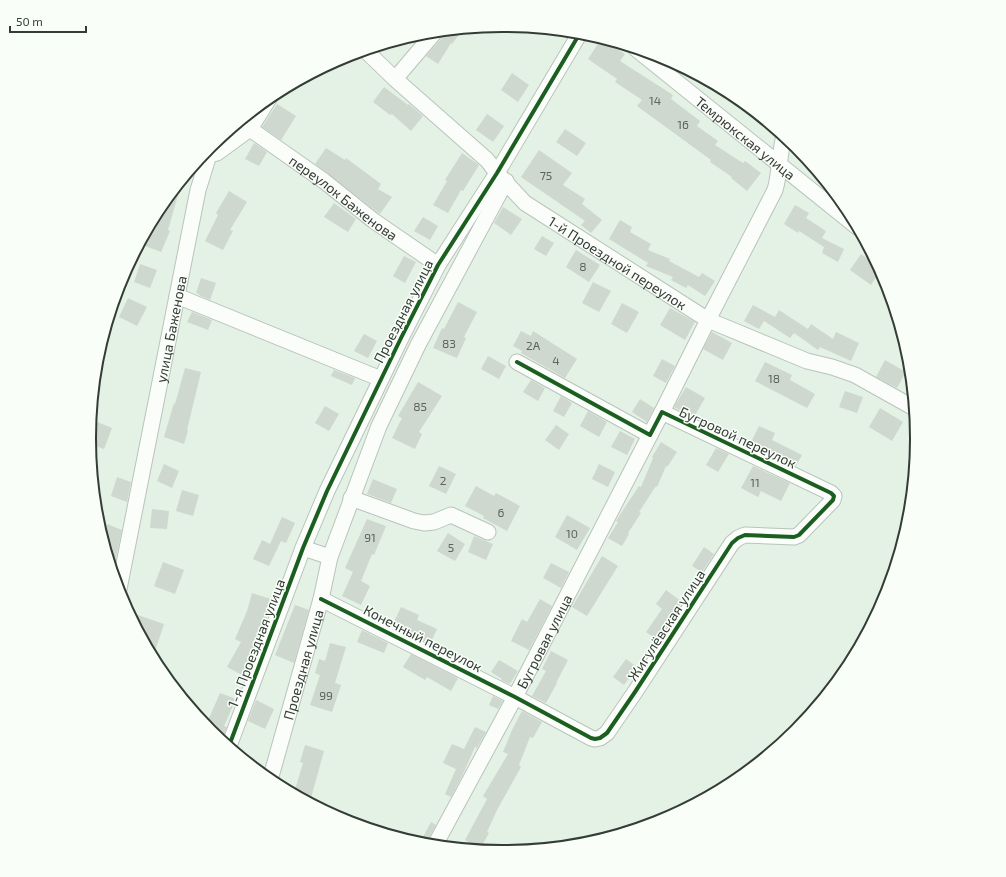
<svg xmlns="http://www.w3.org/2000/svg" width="1006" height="877" font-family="'Exo 2',sans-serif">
<rect width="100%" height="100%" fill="#e4f1e5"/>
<path fill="#ced8ce" d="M463 29 452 44 451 43 438 64 426 56 442 38 444 31Z
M601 39 625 54 620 61 673 95 671 99 700 121 697 126 718 141 715 145 743 163 745 161 761 173 747 191 731 178 732 177 710 162 711 160 637 106 642 100 615 82 617 79 588 59Z
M512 73 529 85 518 102 501 90Z
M384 87 408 105 409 104 423 116 411 131 392 114 390 115 373 102Z
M277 104 296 116 281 140 262 127Z
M487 114 504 126 493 142 476 130Z
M565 129 586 143 577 156 556 142Z
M254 143 267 152 259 166 245 159Z
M326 148 345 160 346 158 381 184 378 189 392 197 380 214 315 164Z
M539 150 572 173 563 185 585 199 582 204 602 220 591 233 581 225 585 221 521 177Z
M462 153 479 165 463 191 461 190 448 213 433 205 447 181 445 180Z
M229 191 247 202 230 230 233 231 223 250 205 241 218 215 216 213Z
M172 193 178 195 168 230 170 231 161 252 140 244 159 209Z
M334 203 356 219 348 232 324 217Z
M795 205 809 213 806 218 826 231 822 238 844 249 838 262 822 253 824 247 799 231 798 233 784 224Z
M503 207 522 219 511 235 494 223Z
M423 217 438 226 430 240 414 231Z
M620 220 632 227 630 232 651 244 648 250 670 259 669 261 699 277 702 273 715 281 705 296 688 285 686 288 671 280 673 277 646 266 648 263 609 239Z
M542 236 554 243 546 256 534 249Z
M576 250 600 265 589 282 566 267Z
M861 254 878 266 880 271 871 285 850 270Z
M404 256 416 262 405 283 393 276Z
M140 264 157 270 150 288 134 282Z
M201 278 216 283 210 300 199 295V294L196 293Z
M593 282 611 291 599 312 582 303Z
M128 298 147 307 137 326 119 317Z
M458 302 477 312 464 337 466 338 457 358 433 348 442 328 444 329Z
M622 303 639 312 627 333 611 324Z
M753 305 775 317 779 310 808 329 811 324 833 339 836 332 859 343 851 361 820 347 818 350 794 333 790 338 764 321 759 329 744 321Z
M670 308 695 322 685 340 660 325Z
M192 312 212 320 208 330 187 322Z
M521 331 531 336 533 331 577 359 565 378 521 353 522 351 513 346Z
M712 332 732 343 723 360 703 349Z
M364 334 377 341 368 358 354 351Z
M488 356 506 366 499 379 481 369Z
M662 359 675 366 666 383 653 376Z
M885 360 906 372 897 388 876 377Z
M765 362 792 375 790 380 815 394 807 408 755 381Z
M185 368 201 372 187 430 188 431 184 444 164 437 174 403 175 404Z
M334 370 355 378 352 385 331 376Z
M531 380 545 388 538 401 523 392Z
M418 382 442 396 419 432 422 434 415 449 392 438 402 418 398 416Z
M686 387 705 398 694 417 674 407Z
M845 391 863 397 857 413 839 407Z
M561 396 572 403 564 417 553 411Z
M640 399 654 408 647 422 632 412Z
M325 406 339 414 329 431 315 423Z
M880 408 903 422 892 441 869 427Z
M588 411 607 422 599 437 580 426Z
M95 421 112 428 104 449 90 444V436Z
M556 425 569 434 559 450 545 440Z
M759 426 775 433 772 440 802 455 796 466 750 444Z
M620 431 635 439 627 455 611 447Z
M661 442 677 452 667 467 666 466 657 487 656 486 639 512 641 513 628 533 629 534 622 546 608 538 618 522 616 521 627 504 639 486 641 487 653 458 652 457Z
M716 448 729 454 718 472 706 465Z
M164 464 179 471 172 488 157 481Z
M599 464 615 472 608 487 592 479Z
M439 466 456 474 446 494 429 486Z
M753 466 790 483 781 501 761 491 758 497 741 488Z
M117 477 131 482 127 502 111 496Z
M373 479 397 489 391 503 367 494Z
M476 486 494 496 496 493 520 506 507 531 483 518 484 516 465 506Z
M182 490 199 495 193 516 176 511Z
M152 509 169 511 167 529 150 528Z
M567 515 590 528 577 550 555 537Z
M282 517 295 523 286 543 281 541 269 566 253 559 262 540 270 544Z
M367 519 386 526 374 555 372 554 361 581 370 586 361 605 342 596 353 572 345 568Z
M107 524 122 530 113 571 102 535Z
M448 533 465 544 455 561 437 551Z
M474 536 493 544 486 560 468 552Z
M704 547 714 554 702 572 692 566Z
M602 556 618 566 587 616 572 607Z
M163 562 184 570 175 594 154 586Z
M551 563 569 572 561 588 543 578Z
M666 590 682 602 669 620 670 621 658 640 646 632 662 609 656 604Z
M252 593 274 600 252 655 242 675 227 667 241 642 235 639 247 611Z
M540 599 552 606 529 650 511 641 522 619 527 622Z
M295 605 309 610 294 663 275 655Z
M401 607 419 615 417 620 437 629 430 644 415 636 416 634 393 624Z
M129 612 164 624 153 657Z
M362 630 388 643 384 653 357 642Z
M330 643 346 647 335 683 341 685 332 712 310 705 320 675 315 673 319 659 325 661Z
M551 651 568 660 556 683H557L546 703 532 696 546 671 542 669Z
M411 654 458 678 451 691 427 677 425 680 403 667Z
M626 659 637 667 624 685 613 677Z
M499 660 518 671 510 684 501 680 502 679 491 672Z
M220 693 236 699 224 726 227 727 222 740 206 725Z
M493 696 503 701 498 709 489 705Z
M256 700 274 709 265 729 248 721Z
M522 711 542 722 533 738 530 737 519 765 521 767 497 810 487 832 489 833 480 849 465 840 487 799 483 796 508 754 503 752 512 730Z
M475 727 486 732 477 748 475 747 463 774 451 797 445 794 456 769 443 763 452 744 464 749Z
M305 745 324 751 311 798 294 793 303 763 300 762Z
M431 822 436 825 427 841 422 839Z"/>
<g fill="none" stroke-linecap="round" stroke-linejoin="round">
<defs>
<g id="minor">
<path id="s1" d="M636 49 857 227"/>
<path id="s2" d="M365 50 395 79 487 160 497 173 525 203 708 320 807 361 832 367 855 375 914 408"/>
<path d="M395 79 435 32"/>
<path id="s3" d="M250 129 324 181 374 221 438 265"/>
<path d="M177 296 381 379"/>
<path d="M662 412 708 320 775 190C780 173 779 154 784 136"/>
<path d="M351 498 414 521 424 523 434 522 451 515 488 532"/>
<path d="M303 548 330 557"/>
<path id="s4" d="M119 589 198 190 209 155 217 153 250 129 270 97"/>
<path d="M321 599 515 697 591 738 595 739 600 738 607 733 635 692 732 543 738 538 745 535 794 537 799 535 833 500 834 496 831 493 662 412 650 435 517 362"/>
<path d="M229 746 303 548 327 491 401 338 438 265 497 173 580 33"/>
<path id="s5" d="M270 780 321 599 330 557 379 426 418 345 506 181"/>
<path id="s6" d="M435 845 515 697 650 435"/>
</g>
</defs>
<use href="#minor" stroke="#b9c4ba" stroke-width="17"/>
<use href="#minor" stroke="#fbfdfb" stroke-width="15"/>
<defs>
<path id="cycleway" d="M321 599 515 697 591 738 595 739 600 738 607 733 635 692 732 543 738 538 745 535 794 537 799 535 833 500 834 496 831 493 662 412 650 435 517 362
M229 746 303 548 327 491 401 338 438 265 497 173 580 33"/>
</defs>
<use href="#cycleway" stroke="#f9fef9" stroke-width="6"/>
<use href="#cycleway" stroke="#1b5e20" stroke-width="4"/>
</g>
<g text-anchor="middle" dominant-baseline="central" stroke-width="3" stroke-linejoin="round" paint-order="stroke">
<g font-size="12" fill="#5c655d">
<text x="655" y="100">14</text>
<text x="683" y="124">16</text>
<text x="546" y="175">75</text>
<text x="583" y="266">8</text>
<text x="449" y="343">83</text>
<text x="533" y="345">2А</text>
<text x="556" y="360">4</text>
<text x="774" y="378">18</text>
<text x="420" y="406">85</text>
<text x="443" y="480">2</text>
<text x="755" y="482">11</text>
<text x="501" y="512">6</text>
<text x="572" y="533">10</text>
<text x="370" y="537">91</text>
<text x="451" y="547">5</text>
<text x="326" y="695">99</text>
</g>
<g font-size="14" fill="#343d35" stroke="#f9fef9">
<text stroke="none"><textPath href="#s1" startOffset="141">Темрюкская улица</textPath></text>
<text stroke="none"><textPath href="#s3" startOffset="116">переулок Баженова</textPath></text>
<text stroke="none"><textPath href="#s2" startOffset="332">1-й Проездной переулок</textPath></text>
<text transform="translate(403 311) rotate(-63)">Проездная улица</text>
<text stroke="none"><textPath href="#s4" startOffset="265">улица Баженова</textPath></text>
<text transform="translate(738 437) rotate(25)">Бугровой переулок</text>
<text transform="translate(666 625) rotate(-57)">Жигулёвская улица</text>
<text transform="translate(423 638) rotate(27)">Конечный переулок</text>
<text stroke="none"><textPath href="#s6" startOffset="231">Бугровая улица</textPath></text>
<text transform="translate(256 643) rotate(-69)">1-я Проездная улица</text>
<text stroke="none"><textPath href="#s5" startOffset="120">Проездная улица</textPath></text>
</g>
</g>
<path d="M0 0H1006V877H0ZM502 32H504A406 406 0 0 1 910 438V439A406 406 0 0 1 504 845H502A406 406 0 0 1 96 439V438A406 406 0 0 1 502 32Z" fill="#f9fef9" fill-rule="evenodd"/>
<path fill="none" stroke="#343d35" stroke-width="2" d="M502 32H504A406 406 0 0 1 910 438V439A406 406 0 0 1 504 845H502A406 406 0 0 1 96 439V438A406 406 0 0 1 502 32Z"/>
<path d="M10 26v6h76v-6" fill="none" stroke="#343d35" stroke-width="2"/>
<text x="16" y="26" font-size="12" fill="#343d35" stroke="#f9fef9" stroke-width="3" paint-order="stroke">50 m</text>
</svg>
